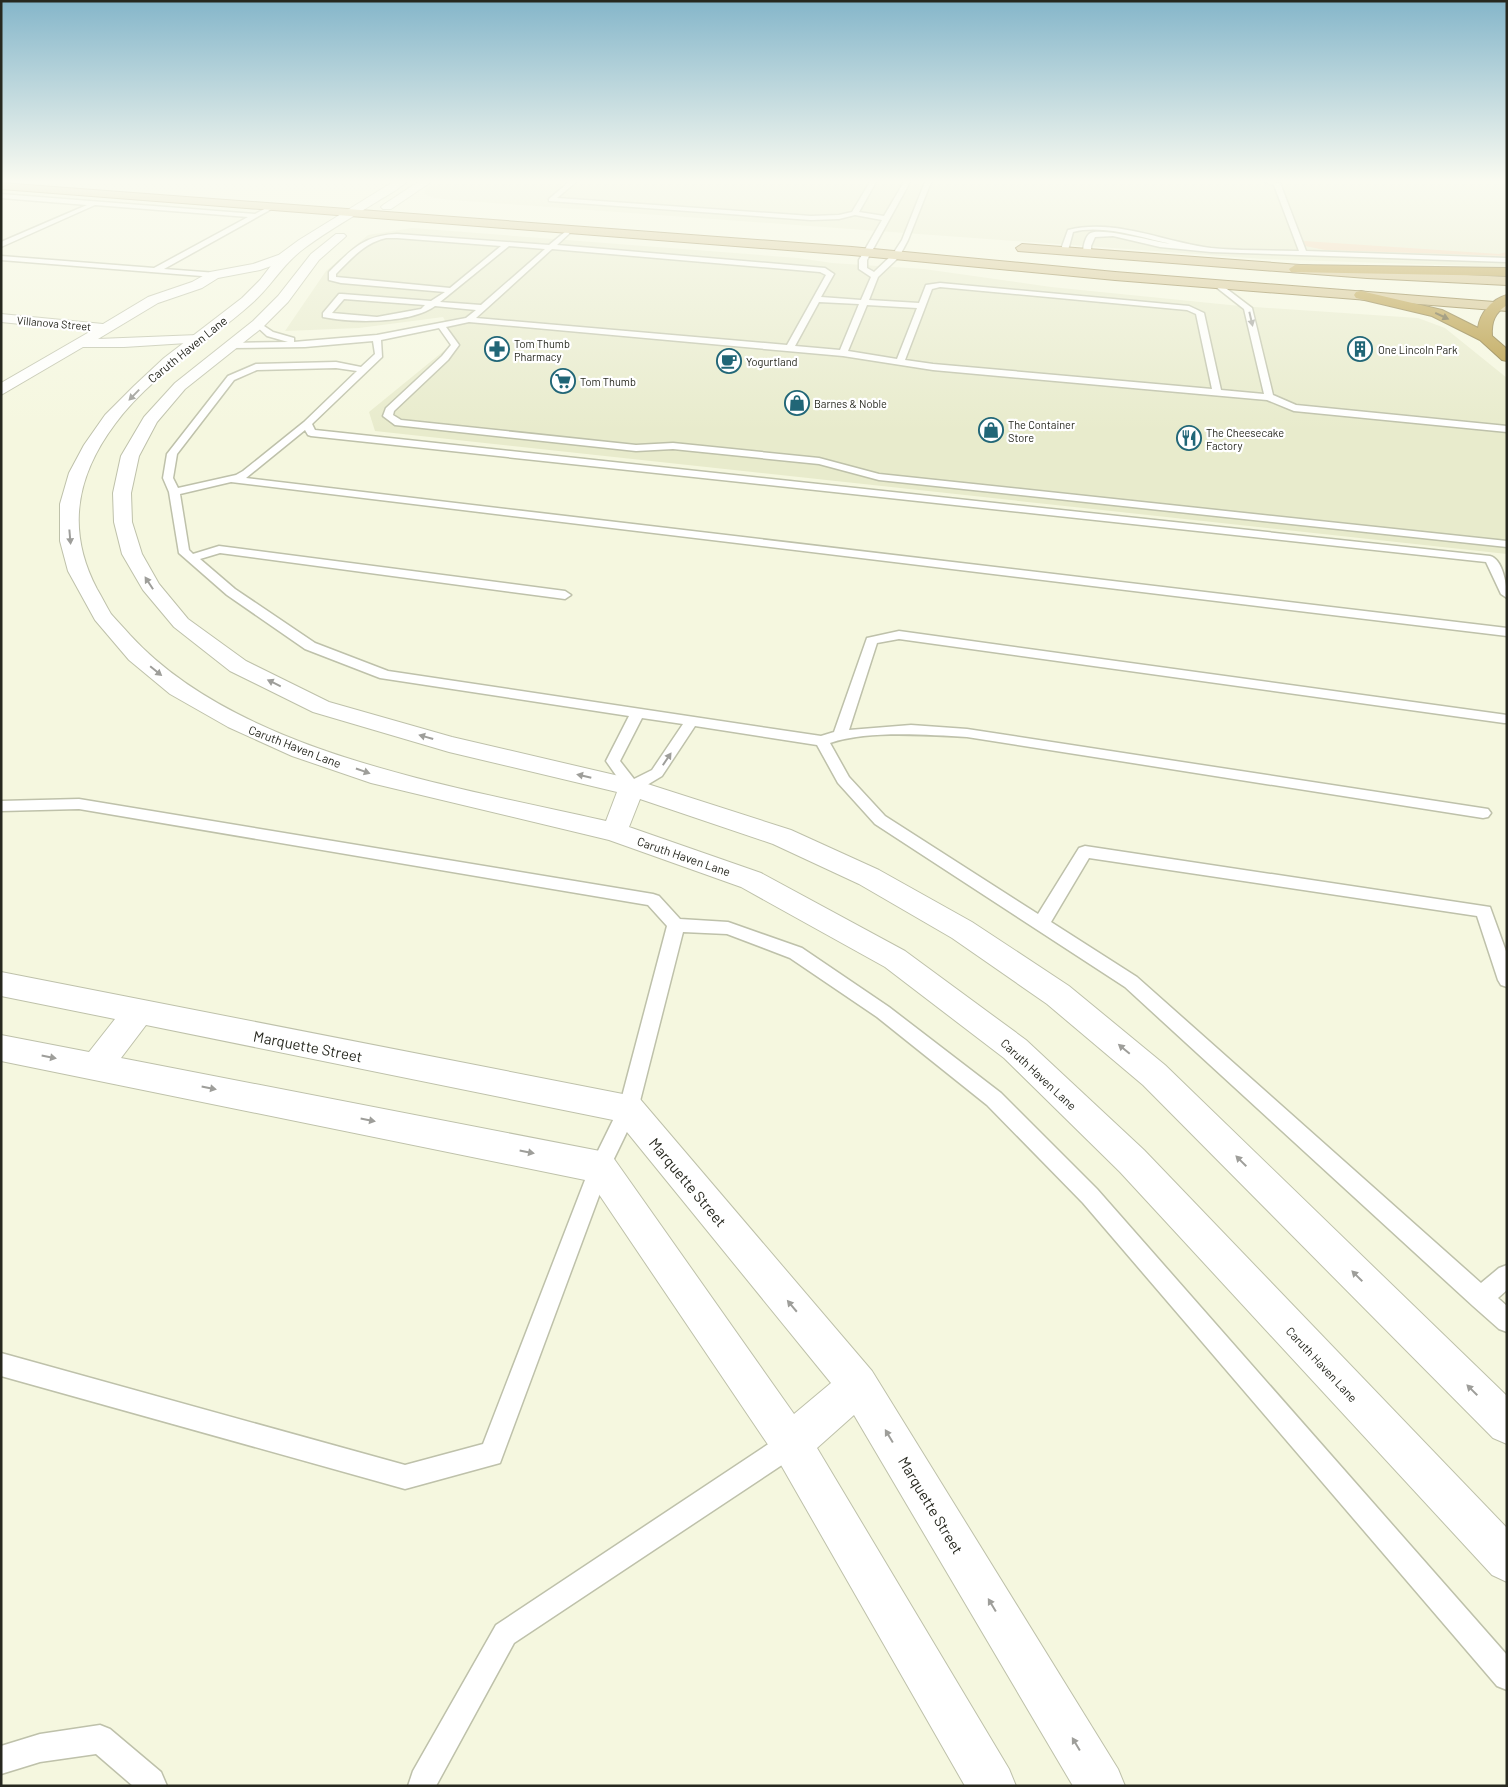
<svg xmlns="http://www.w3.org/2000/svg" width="1508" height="1787" font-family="Barlow,sans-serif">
<rect width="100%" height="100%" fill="#f5f7df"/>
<path fill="#e8ebcc" d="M436 182H1507V267L1263 259 452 200 434 198 424 194 426 189Z
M412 228 798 258 832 263 924 269 1051 287 1240 306 1418 318 1445 328 1507 378V554L375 431 369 412 456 341 443 317 359 328 285 331 326 271 368 235Z"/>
<path fill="#f2d2b1" d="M1304 241 1499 254 1507 252V256L1325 250 1305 246Z"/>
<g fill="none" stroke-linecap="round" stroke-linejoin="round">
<defs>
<path id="lane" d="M569 182H576L557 198 811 216 839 215 852 212 870 182H876L859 212 884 216 904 182H910L867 260V268L874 272 893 254 902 240 925 182H931L908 240 899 257 878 277 869 300 919 303 926 285 940 283 1189 306 1204 313 1221 390 1264 394 1244 309 1216 287V283H1219L1252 308 1273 395 1296 405 1507 426V432L1294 411 1267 400 933 370 843 356 469 322 446 327 459 345 448 360 394 411 393 415 401 420 636 445 673 443 819 458 879 474 1507 541V547L879 480 819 464 673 449 636 451 395 425 383 416 386 408 442 356 451 345 439 328 381 340 382 357 312 424 315 430 1490 556C1503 559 1507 586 1507 598L1501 594 1486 562 311 436 308 435 305 430 246 478 1507 628V636L231 482 180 494 189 550 193 554 219 546 565 591 571 595 565 599 220 553 200 559 235 589 315 643 388 671 821 736 834 732 867 638 899 631 1507 715V723H1504L899 639 877 643 849 730 911 725 967 729 1488 809 1491 813 1488 817 1483 818 967 737C926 735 869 730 830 743L849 777 885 816 1038 914 1079 848 1085 846 1490 907 1507 954V987L1501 985 1498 980 1477 916 1089 858 1051 922 1137 977 1481 1283 1499 1268 1507 1265V1290L1498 1298 1507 1306V1332L1499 1329 1473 1306 1125 987 875 824 838 783 817 745 695 726 662 776 637 791H627L606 761 629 716 380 678 305 649 227 595 179 553 169 492 163 478 167 454 228 376 256 364 336 362 361 367 375 354 373 341 305 347 232 348 228 345 229 343 288 342 267 336 254 324 258 322 273 332 294 338V342L305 341 377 335 466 318 476 310 435 306C410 324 352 323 323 317V313L339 294H342L431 301 445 292 341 283 329 280V272C351 250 364 235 397 234L549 245 571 227 574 229 573 230 557 245 825 268 834 274 821 297 861 300 871 277 859 269V260L882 220 855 215 839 219 811 220 549 201V199ZM386 238H397L501 246 450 288 336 277V274C351 259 364 243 386 238ZM509 246 545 249 481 305 440 302ZM552 249 820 272 826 275 787 345 476 318ZM940 287 1187 310 1196 314 1212 389 933 364 905 360 932 289ZM344 299 425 305 421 309 377 317 332 313ZM819 302 859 304 840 350 795 346ZM867 305 917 308 897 359 848 351ZM336 368 357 371 304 422 243 471 236 475 178 488 173 478 177 454 234 380 257 370ZM642 718 683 724 652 770 634 779 620 761Z
M1265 182 1280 183 1306 251 1507 258V262L1211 252 1160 247 1113 236 1095 237 1091 246V253L1087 255 1083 253C1083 247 1085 238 1089 234 1099 226 1157 243 1172 244 1141 238 1104 224 1073 232L1067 254 1060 252 1068 230C1115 218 1164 242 1211 248 1240 251 1270 250 1299 251L1274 185Z
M1 194 255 214 272 205 277 206 164 269 217 273V277H214L1 260V256L154 268 248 217 95 205 1 247V242L87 205 1 198Z
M79 799 653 894 659 896 680 919 728 922 802 948 889 1007 1001 1093 1097 1189 1507 1655V1690L1497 1686 1083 1203 987 1105 877 1017 790 958 727 934 683 932 638 1109 609 1169 500 1463 405 1489 1 1376V1353L405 1465 483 1444 590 1167 619 1108 667 926 648 905 79 809 1 811V801Z
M791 1432 800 1435 803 1444 800 1453 514 1643 436 1786H408L413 1771 496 1625 782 1435Z
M100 1725 110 1729 161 1772 167 1786H133L96 1754 40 1762 1 1774V1746L40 1734Z"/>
<path id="street" d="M284 253 288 254 290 257 288 260 260 270 218 278 202 288 158 303 98 339 198 335 203 336 205 339 203 342 124 347H83L1 395V383L91 331 1 322V314L103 324 148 297 192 282 210 272 253 264Z
M1 972 628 1095 640 1099 872 1371 1118 1769 1125 1786H1073L854 1415 817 1448 1009 1769 1016 1786H965L777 1458 590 1181 1 1061V1035L89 1052 115 1019 1 996ZM146 1025 618 1121 831 1383 794 1414 612 1156 600 1151 121 1058Z"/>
<path id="secondary" d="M393 182H406C398 190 387 195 378 201 354 216 329 230 306 247 282 264 272 286 251 304 206 344 151 375 115 424 76 476 66 530 97 589 102 597 106 606 111 614 117 621 124 628 130 635 239 754 454 786 606 821L617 792 449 752 313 712 230 671 174 627 143 590 122 554 114 522 113 493 121 456 144 417 175 383 253 321 278 296 311 254 336 234H344L346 236 344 238 319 260 288 302 263 327 185 389 157 422 139 456 131 493 132 522 142 554 159 584 188 619 246 661 329 702 452 737 632 779 791 830 879 870 972 922 1069 986 1165 1065 1507 1396V1444L1493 1438 1143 1085 1047 1004 952 938 859 884 773 844 640 799 629 827 761 873 905 951 1026 1040 1144 1150 1507 1528V1582L1492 1575 1120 1172 1004 1058 885 967 741 887 609 840 371 783 292 756 228 727 170 694 129 660 95 620 68 571 60 541V504L69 473 84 445 105 415 134 386 164 358 242 298 260 280 280 254 299 240Z
M418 182H431L391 209H383L381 207 383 205Z"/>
<path id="primary" d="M1 183 852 247 1115 272 1507 303V311L1115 280 852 255 1 189Z
M1022 244 1367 270 1507 277V285L1367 278 1018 251 1016 248Z"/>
<path id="highway" d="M1295 265 1507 268V276L1291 272 1289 269Z
M1361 291 1442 310 1478 328C1480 313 1492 299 1507 295V305C1495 313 1491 321 1492 336L1507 349V361L1502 360 1480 340 1432 316 1356 298 1354 295 1356 292Z"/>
</defs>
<use href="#lane" stroke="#bec1aa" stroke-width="3"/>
<use href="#street" stroke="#bec1aa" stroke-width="2"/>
<use href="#secondary" stroke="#bec1aa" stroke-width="2"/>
<use href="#primary" stroke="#837031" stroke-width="2"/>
<use href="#highway" stroke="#837031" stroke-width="2"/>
<use href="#lane" fill="#fff" fill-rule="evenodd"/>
<use href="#street" fill="#fff" fill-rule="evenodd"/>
<use href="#secondary" fill="#fff" fill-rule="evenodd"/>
<use href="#primary" fill="#d2c089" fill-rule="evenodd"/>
<use href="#highway" fill="#b4963b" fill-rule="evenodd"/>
</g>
<defs><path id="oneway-solid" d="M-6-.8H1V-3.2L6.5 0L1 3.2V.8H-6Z" transform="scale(1.25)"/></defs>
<use fill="#5f542a" href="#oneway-solid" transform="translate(1442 316) rotate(25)"/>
<g fill="#9e9e9a">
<use href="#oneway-solid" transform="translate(1251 319) rotate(77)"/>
<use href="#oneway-solid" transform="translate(134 395) rotate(134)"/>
<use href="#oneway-solid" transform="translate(70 537) rotate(85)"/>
<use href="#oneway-solid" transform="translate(149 583) rotate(-123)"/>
<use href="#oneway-solid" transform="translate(156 671) rotate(39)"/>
<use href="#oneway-solid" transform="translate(274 683) rotate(-154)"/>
<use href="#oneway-solid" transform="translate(426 737) rotate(-164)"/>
<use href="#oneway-solid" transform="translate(667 759) rotate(-56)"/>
<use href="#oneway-solid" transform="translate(363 771) rotate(19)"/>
<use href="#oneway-solid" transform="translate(584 776) rotate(-167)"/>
<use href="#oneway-solid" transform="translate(1124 1049) rotate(-140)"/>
<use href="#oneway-solid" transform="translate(49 1057) rotate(11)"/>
<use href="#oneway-solid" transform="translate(209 1088) rotate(11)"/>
<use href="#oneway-solid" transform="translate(368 1120) rotate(11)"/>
<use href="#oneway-solid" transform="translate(527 1152) rotate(11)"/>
<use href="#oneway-solid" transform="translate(1241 1161) rotate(-135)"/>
<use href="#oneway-solid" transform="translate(1357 1276) rotate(-135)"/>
<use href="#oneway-solid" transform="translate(792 1306) rotate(-130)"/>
<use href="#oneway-solid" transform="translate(1472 1390) rotate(-135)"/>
<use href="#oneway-solid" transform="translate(889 1436) rotate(-121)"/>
<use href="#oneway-solid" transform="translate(992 1605) rotate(-121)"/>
<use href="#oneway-solid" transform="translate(1076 1744) rotate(-121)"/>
</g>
<linearGradient id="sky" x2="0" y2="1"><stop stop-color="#85b6ca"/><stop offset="0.42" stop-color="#fafbf1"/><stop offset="1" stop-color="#fafbf1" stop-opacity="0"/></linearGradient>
<rect width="1508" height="432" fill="url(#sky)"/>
<defs>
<symbol id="pharmacy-ring" viewBox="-11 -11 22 22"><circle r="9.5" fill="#fff" stroke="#216677" stroke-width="1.5"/><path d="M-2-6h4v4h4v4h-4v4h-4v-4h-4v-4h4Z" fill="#216677"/></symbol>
<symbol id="building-ring" viewBox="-11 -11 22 22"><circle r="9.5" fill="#fff" stroke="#216677" stroke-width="1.5"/><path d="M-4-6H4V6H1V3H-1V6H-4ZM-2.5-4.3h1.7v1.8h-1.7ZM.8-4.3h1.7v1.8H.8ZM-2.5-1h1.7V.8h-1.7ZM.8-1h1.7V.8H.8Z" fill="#216677"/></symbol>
<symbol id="cafe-ring" viewBox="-11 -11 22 22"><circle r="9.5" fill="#fff" stroke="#216677" stroke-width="1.5"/><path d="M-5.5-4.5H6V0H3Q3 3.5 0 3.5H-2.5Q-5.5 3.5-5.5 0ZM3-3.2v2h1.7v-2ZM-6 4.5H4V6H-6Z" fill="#216677"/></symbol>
<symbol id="supermarket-ring" viewBox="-11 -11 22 22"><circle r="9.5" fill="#fff" stroke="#216677" stroke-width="1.5"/><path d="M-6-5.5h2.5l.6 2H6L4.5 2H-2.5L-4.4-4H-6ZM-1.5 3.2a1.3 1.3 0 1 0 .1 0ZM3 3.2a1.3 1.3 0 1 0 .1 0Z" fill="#216677"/></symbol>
<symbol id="shop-ring" viewBox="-11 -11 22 22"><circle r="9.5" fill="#fff" stroke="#216677" stroke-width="1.5"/><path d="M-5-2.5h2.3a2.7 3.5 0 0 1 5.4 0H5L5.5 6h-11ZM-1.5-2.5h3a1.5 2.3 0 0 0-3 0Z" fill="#216677"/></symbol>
<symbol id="restaurant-ring" viewBox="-11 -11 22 22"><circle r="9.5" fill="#fff" stroke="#216677" stroke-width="1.5"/><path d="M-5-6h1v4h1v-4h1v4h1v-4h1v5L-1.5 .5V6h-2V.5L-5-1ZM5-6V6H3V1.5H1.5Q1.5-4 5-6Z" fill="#216677"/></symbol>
</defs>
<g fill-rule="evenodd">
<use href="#pharmacy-ring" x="483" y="335" width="28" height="28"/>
<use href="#building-ring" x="1346" y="335" width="28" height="28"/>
<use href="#cafe-ring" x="715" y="347" width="28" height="28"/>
<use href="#supermarket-ring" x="549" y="367" width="28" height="28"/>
<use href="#shop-ring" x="783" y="389" width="28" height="28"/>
<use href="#shop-ring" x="977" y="416" width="28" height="28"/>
<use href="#restaurant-ring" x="1175" y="424" width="28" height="28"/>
</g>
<g text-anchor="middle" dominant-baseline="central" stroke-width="4.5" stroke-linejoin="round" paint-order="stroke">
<g font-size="11" fill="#27281f" stroke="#fff">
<text transform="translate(54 323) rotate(5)">Villanova Street</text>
</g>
<g font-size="11" fill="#27281f" stroke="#fff" text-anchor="start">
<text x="514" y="343">Tom Thumb<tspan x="514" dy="13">Pharmacy</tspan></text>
<text x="1378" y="349">One Lincoln Park</text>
<text x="746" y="361">Yogurtland</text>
<text x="580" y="381">Tom Thumb</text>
<text x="814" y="403">Barnes &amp; Noble</text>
<text x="1008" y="424">The Container<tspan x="1008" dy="13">Store</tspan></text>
<text x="1206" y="432">The Cheesecake<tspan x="1206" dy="13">Factory</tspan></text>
</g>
<g font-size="12" fill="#27281f" stroke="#fff">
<text transform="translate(187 349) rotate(-39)">Caruth Haven Lane</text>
<text transform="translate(295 746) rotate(21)">Caruth Haven Lane</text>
<text transform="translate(684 856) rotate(19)">Caruth Haven Lane</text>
<text transform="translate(1039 1074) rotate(43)">Caruth Haven Lane</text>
<text transform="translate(1322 1364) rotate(47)">Caruth Haven Lane</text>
</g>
<g font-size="15" fill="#27281f" stroke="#fff">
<text transform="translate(308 1046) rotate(11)">Marquette Street</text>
<text transform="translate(688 1182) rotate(50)">Marquette Street</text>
<text transform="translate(931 1505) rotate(59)">Marquette Street</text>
</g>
</g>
<rect width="1508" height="1787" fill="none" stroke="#27281f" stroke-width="5"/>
</svg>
